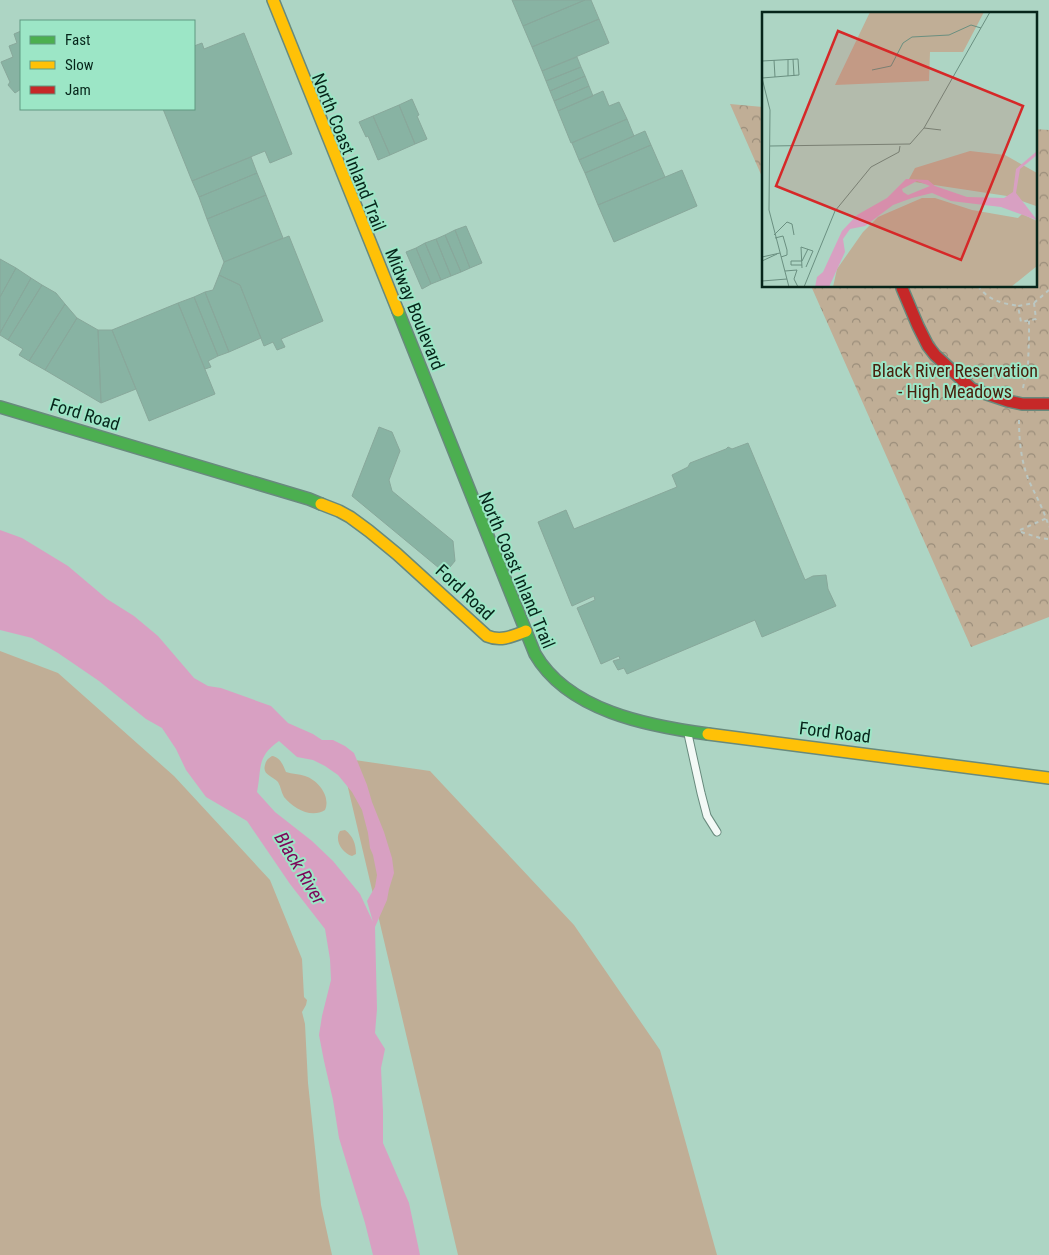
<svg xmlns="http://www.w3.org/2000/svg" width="1049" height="1255" font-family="'Roboto Condensed',sans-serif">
<defs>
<pattern id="forest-crowns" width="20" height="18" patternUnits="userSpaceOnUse" patternTransform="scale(1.25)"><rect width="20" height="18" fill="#c0ae96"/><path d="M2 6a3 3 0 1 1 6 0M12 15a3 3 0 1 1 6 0" fill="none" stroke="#9a8d7a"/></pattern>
</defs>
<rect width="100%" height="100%" fill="#add5c4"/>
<path fill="#c0ae96" d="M0 651 58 673 174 776 270 880 302 959 304 997 307 1000 306 1005 302 1012 305 1024 308 1083 321 1205 332 1255H0Z
M272 756C280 757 283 765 286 772 292 774 299 774 305 776 318 780 331 796 325 810 311 819 293 808 284 797 281 792 281 787 278 782 273 776 262 775 265 765 266 760 269 758 272 756Z
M341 758 430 771 574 925 660 1050 717 1255H458Z
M345 830C353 836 356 844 356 854L352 856C342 853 334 840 340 831Z"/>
<path fill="url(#forest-crowns)" d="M730 104 763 107V179Z
M1035 129 1049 130V617L971 647 811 286H1035Z"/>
<path fill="#d8a0c2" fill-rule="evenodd" d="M0 530 22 538 68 566 107 599 134 616 158 636 194 678 208 686 221 688 271 706 288 723 313 734 322 740H333L345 746 354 753 367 785 372 802 384 832 392 858 394 873 389 889 387 900 375 927 377 1009 375 1033 385 1049 381 1068 383 1112V1143L409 1203 420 1255H373L365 1223 339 1138 333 1100 324 1061 319 1035 322 1016 331 980 330 959 325 929 290 884 247 821 206 797 186 770 176 749 162 728 146 719 99 681 58 653 32 638 0 630ZM279 741 297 757 313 760 325 766 338 775 352 792 362 810 368 833 370 848 373 855 377 875 375 887 367 901 373 922 360 894 333 861 312 841 275 812 257 792C262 768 256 757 279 741Z"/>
<path fill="#88b3a3" stroke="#88a89b" d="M512 0H585L523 26Z
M585 0H591L599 19 532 47 523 26Z
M599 19 609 43 542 71 532 47Z
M21 31V89L15 93 8 85 10 82 1 62 13 57 9 46 17 43 14 34Z
M244 33 292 154 270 163 265 151 192 181 163 109H194V46L202 43 204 49Z
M577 57 581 67 546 81 542 71Z
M581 67 585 76 550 91 546 81Z
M585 76 589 86 554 101 550 91Z
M589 86 593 96 558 111 554 101Z
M603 91 609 106 619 102 627 119 571 143 558 111Z
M412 99 419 115 417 116 427 139 415 144 399 105Z
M399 105 415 144 390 155 373 116Z
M373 116 390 155 378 160 368 136 366 137 359 122Z
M627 119 634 136 579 160 572 143Z
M645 131 651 145 585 173 579 160Z
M651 145 665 177 598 205 585 173Z
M251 157 257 173 199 197 192 181Z
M682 170 697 206 614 242 598 205Z
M257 173 266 195 207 219 199 197Z
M266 195 283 238 224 262 207 219Z
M466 226 482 263 470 268 455 230Z
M455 230 470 268 461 272 445 235Z
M445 235 461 272 451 276 436 239Z
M289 236 323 321 281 339 285 347 277 350 273 342 264 346 240 285 219 275 224 262Z
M436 239 451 276 441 280 425 243Z
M425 243 441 280 431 284 416 248Z
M416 248 431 284 422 289 406 252Z
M0 259 16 268 0 297Z
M16 268 31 278 0 333V297Z
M219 275 240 285 261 338 229 352 205 292 213 290Z
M31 278 42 285 8 340 0 335V333Z
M42 285 56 293 65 304 29 361 19 355 23 349 8 340Z
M205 292 229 352 218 356 194 297Z
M194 297 218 356 208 361 211 367 205 369 178 303Z
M178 303 215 394 149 421 112 330Z
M65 304 77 318 45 370 29 361Z
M77 318 98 330 101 403 45 370Z
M98 330H112L136 389 101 403Z
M379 427 392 432 400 451 389 480 392 491 453 541 455 561 445 573 352 496Z
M748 443 805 580 813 576 826 575 828 589 836 606 762 637 755 620 627 674 624 668 618 670 613 661 620 659 619 656 601 664 577 608 595 600 594 596 572 606 538 522 566 510 574 529 677 487 672 475 688 467 690 463 726 449 728 447 732 449Z"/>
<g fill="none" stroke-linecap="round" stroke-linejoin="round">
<defs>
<path id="lane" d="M688 734 701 793 707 816 717 832"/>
<path id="fast" d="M398 311 535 654C568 711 648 726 708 734
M0 407 309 499 321 504"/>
<path id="slow" d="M273 0 398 311
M321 504 339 511 350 517 369 531 397 554 487 636C501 642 513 636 526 631
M708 734 1049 778"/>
<path id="jam" d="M902 288 918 326 928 346 935 355 972 389 1008 401 1022 404H1049"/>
</defs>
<use href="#lane" stroke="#688a7d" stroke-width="9"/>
<use href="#fast" stroke="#688a7d" stroke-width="14"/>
<use href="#slow" stroke="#688a7d" stroke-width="14"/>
<use href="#jam" stroke="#688a7d" stroke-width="14"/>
<path stroke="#bbc7c2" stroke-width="2" stroke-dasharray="4 4" stroke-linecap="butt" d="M978 286C989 301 1002 303 1018 306
M1034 303 1036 319 1021 322 1018 306 1034 303 1049 290
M1023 388 1028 364 1029 339V321
M1019 420C1019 440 1021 461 1029 481 1036 496 1044 510 1049 527
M1020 530 1047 518
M1021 532 1040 538 1049 539"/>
<use href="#lane" stroke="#f3f9f6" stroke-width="7"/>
<use href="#fast" stroke="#4caf50" stroke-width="11"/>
<use href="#slow" stroke="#ffc107" stroke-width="11"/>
<use href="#jam" stroke="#c62828" stroke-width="11"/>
</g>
<g text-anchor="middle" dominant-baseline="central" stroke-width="4" stroke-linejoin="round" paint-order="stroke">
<g font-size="18" fill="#06251a" stroke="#9ce6c6">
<text transform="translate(349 152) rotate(68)">North Coast Inland Trail</text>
<text transform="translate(415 309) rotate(68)">Midway Boulevard</text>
<text transform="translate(85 414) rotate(17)">Ford Road</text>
<text transform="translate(517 570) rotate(67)">North Coast Inland Trail</text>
<text transform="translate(465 592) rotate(43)">Ford Road</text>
<text transform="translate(835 732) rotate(7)">Ford Road</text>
</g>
<g font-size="18" fill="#48210e" stroke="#9ce6c6">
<text x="955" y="370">Black River Reservation<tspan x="955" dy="21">- High Meadows</tspan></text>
</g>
<g font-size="19" font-style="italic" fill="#7d0459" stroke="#9ce6c6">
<text transform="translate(300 868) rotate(59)">Black River</text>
</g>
</g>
<g transform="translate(762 12)">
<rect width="275" height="275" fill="#add5c4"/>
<path d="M208 139 243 143 275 161V203L274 194 245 184 146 169 153 156ZM160 186H173L210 198 256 206 260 202 275 209V254L249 275H71L75 257 101 220 116 205Z" fill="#c0ae96"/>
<path d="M108 0H222L201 40H168L167 69 73 73Z" fill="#c0ae96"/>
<path d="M275 139V143L258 157 254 181 275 208 239 195 189 189 170 181 150 186 131 193 103 214 88 217 81 227 83 240 67 275H53L55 265 61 260 80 219 95 203 125 186 144 167 166 168 173 174 205 185 242 186 251 180 254 157ZM155 169 168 174 146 183 141 180 140 177Z" fill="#d8a0c2" fill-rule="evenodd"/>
<path fill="none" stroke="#6a8f80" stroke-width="1" d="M31 47 32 64M12 48 13 65M26 48V64M0 49 36 47 37 63 0 66M110 58 129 54 141 31 150 25 187 23 209 13 219 16M0 66 8 98 7 198 27 275M0 113V130M162 116 179 118M8 134 148 132 162 116 228 0M12 223 25 210 30 212 32 223M13 226 21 224 25 238V243L19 245M0 245 18 241M0 249 15 242M40 253H29V249H40L46 237M40 256 39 235 51 239 44 255M23 259 35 258 32 267 36 275M0 269 25 267M42 275 73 199 109 155 137 140 138 134"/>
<path fill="#d62828" fill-opacity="0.15" stroke="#d62828" stroke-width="2.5" d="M76 19 261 94 199 248 14 174Z"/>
<rect width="275" height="275" fill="none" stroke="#06251a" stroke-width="2.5"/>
</g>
<rect x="20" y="20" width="175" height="90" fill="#9ce6c6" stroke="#609981"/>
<rect x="30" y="36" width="25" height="8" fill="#4caf50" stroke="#609981"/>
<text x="65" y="45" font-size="15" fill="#06251a">Fast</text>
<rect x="30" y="61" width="25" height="8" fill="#ffc107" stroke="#609981"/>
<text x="65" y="70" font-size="15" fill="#06251a">Slow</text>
<rect x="30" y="86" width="25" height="8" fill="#c62828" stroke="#609981"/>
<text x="65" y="95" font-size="15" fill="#06251a">Jam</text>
</svg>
